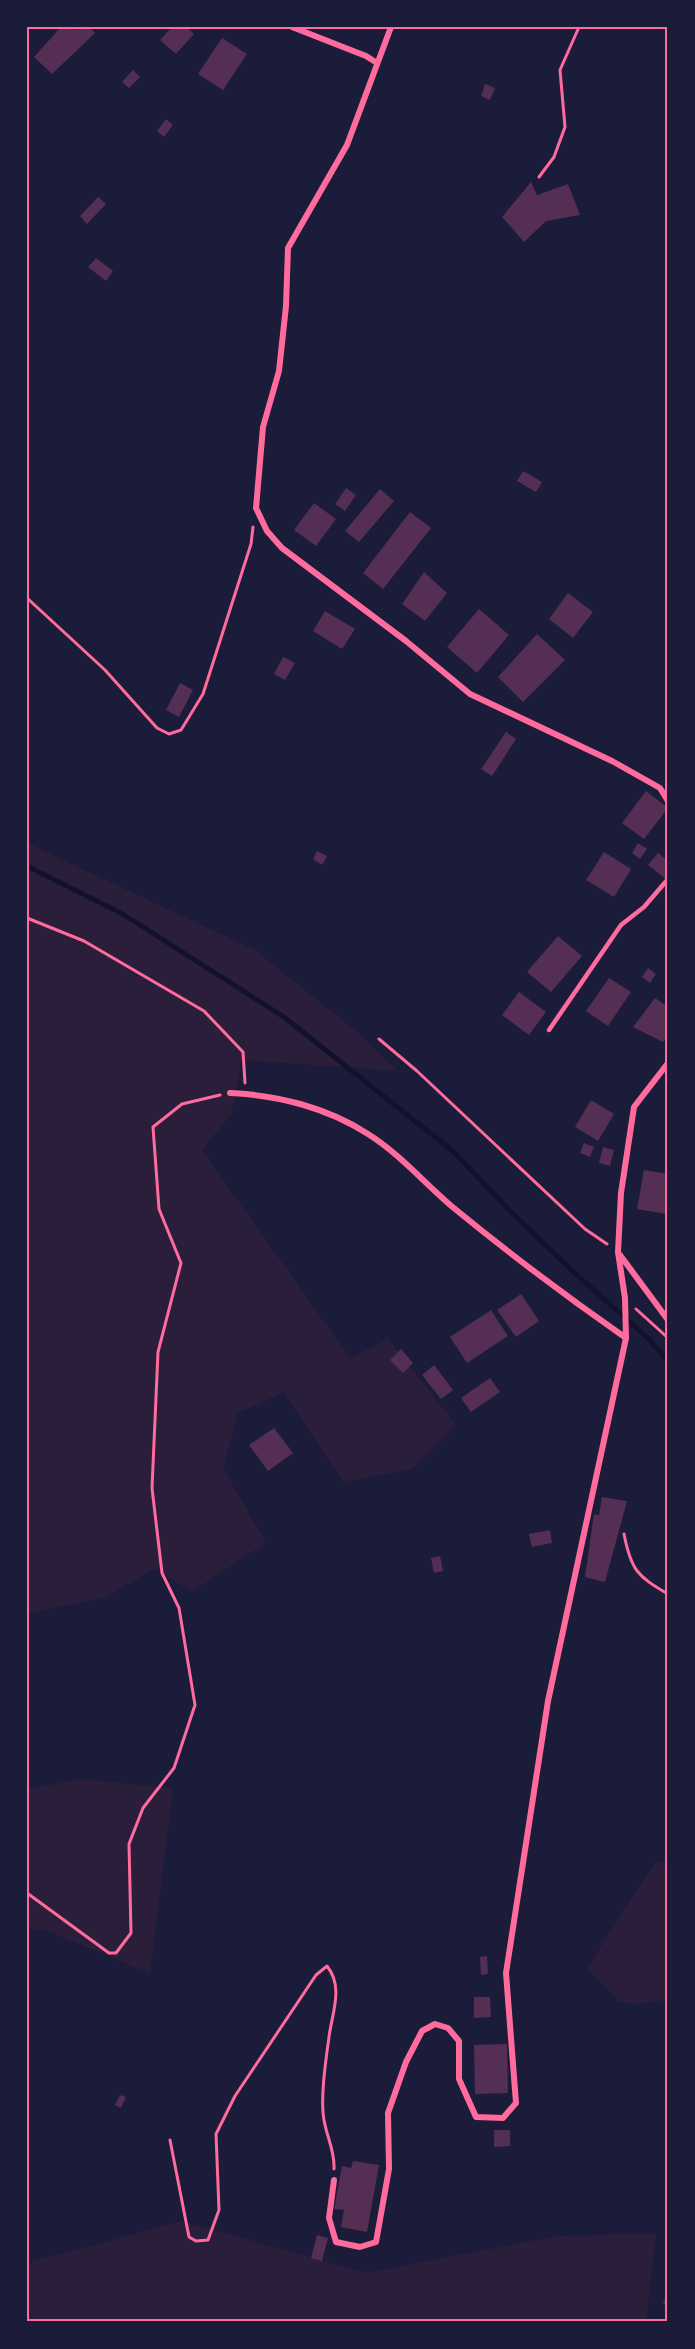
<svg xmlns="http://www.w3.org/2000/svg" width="695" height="2349" font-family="'Varela Round',sans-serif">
<rect width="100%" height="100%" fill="#1b1b3a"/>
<path fill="#2a1e3b" d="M27 843 255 950 361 1035 398 1071 241 1060 232 1113 202 1150 350 1358 388 1339 456 1425 412 1469 343 1482 284 1392 238 1413 223 1468 266 1543 192 1592 155 1569 103 1598 27 1614Z
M78 1779 173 1788 150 1973 48 1931 27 1928V1790Z
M668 1860V2000L637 2004 619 2002 587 1968 654 1864Z
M182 2221 367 2273 556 2236 656 2233 646 2322H27V2263Z"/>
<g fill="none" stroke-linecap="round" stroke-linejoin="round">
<path stroke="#12122b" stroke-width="5" d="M27 866 121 913 284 1017 454 1152 512 1213 579 1277 649 1339 668 1362"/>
</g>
<path fill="#542f53" d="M61 27H71L74 30 77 27H89L95 33 52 74 34 57Z
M172 27H186L194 34 176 54 160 40Z
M222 38 247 54 223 90 198 74Z
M133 70 140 77 129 88 122 82Z
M485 84 495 88 490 100 481 96Z
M166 119 173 125 164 137 157 131Z
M531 182 537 195 568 184 580 215 546 221 524 242 502 217Z
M98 197 106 204 87 224 80 216Z
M96 258 113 271 106 281 88 267Z
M523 471 542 482 536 492 517 481Z
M346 488 356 495 345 511 335 504Z
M380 489 394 501 359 542 345 531Z
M314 503 336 519 316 546 294 530Z
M410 512 431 528 383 589 363 573Z
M424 572 447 593 425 621 402 604Z
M568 593 593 612 573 638 549 619Z
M479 609 509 635 477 673 447 647Z
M325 611 355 629 342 649 313 631Z
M537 634 565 660 523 702 498 677Z
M283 657 295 663 285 680 274 674Z
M180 683 193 690 179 717 166 710Z
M506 732 516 739 492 776 481 769Z
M646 791 668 808 644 839 622 823Z
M638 843 647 849 640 859 632 853Z
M317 851 327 856 322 865 313 859Z
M604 852 631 869 614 897 586 880Z
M658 853 668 861 666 879 648 865Z
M558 936 582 956 551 992 527 972Z
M648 968 656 974 650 983 642 977Z
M609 978 631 992 608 1026 586 1011Z
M519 992 546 1012 529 1035 502 1015Z
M655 998 668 1007V1034L663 1042 633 1027Z
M591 1100 614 1114 598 1141 575 1127Z
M584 1143 594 1147 590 1157 580 1153Z
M603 1147 614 1150 610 1166 599 1163Z
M644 1170 668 1174 666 1214 637 1209Z
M521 1294 539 1321 516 1337 497 1310Z
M491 1310 508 1336 467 1363 450 1337Z
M401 1349 413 1363 403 1373 390 1360Z
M434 1365 453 1390 441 1399 422 1375Z
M490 1378 500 1392 471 1412 461 1398Z
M274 1428 293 1453 268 1471 249 1445Z
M602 1497 627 1501 605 1582 585 1577 594 1514 599 1515Z
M550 1530 552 1543 532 1547 529 1534Z
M440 1556 443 1571 434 1573 431 1558Z
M487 1956 488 1974 481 1975 480 1957Z
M474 1997H490L491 2017 474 2018Z
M507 2044 508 2093 475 2094 474 2045Z
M120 2095 126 2097 121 2108 115 2105Z
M494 2130H510V2146L494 2147Z
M353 2161 379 2165 367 2232 341 2227 344 2210 334 2209 342 2166 351 2168Z
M317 2235 328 2238 322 2261 311 2258Z
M668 2291V2307L663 2303Z"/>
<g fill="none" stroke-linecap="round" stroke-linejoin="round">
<path stroke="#ff6b9d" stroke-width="3" d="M539 177 554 157 565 127 560 70 579 27
M27 598 105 670 157 728 169 734 181 730 203 694 251 544 253 527
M27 918 84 941 204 1011 243 1052 245 1083
M379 1039 417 1071 585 1229 607 1244
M636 1309 668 1338
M624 1534C631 1570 637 1576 668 1594
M27 1893 109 1953H116L131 1933 129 1844 143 1808 174 1768 195 1705 179 1608 162 1573 152 1488 158 1352 181 1263 159 1209 153 1127 182 1104 220 1095
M170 2140 189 2237 196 2241 208 2240 219 2210 216 2134 235 2096 316 1975 327 1966C344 1987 332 2013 329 2037 326 2059 320 2098 324 2120 327 2138 335 2151 334 2169"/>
<path stroke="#ff6b9d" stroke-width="4.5" d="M549 1030 621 925 644 907 668 879"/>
<path stroke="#ff6b9d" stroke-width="6" d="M292 27 366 56 377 63
M391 27 347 145 288 248 286 306 279 371 263 427 256 508 267 531 282 548 406 641 470 694 612 761 660 788 668 801
M230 1093C278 1095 328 1108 368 1134 400 1154 426 1185 455 1209 510 1254 567 1297 626 1338
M620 1255 668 1320
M334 2180 329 2218 336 2242 360 2247 376 2242 389 2169 388 2113 406 2062 422 2031 435 2024 448 2028 459 2041V2079L476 2117 503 2118 516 2103 506 1973 548 1701 626 1338 625 1298 618 1252 621 1193 634 1107 668 1063"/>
</g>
<rect width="695" height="2349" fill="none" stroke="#1b1b3a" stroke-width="57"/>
<rect x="28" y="28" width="638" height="2292" fill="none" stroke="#ff6b9d" stroke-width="2"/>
</svg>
